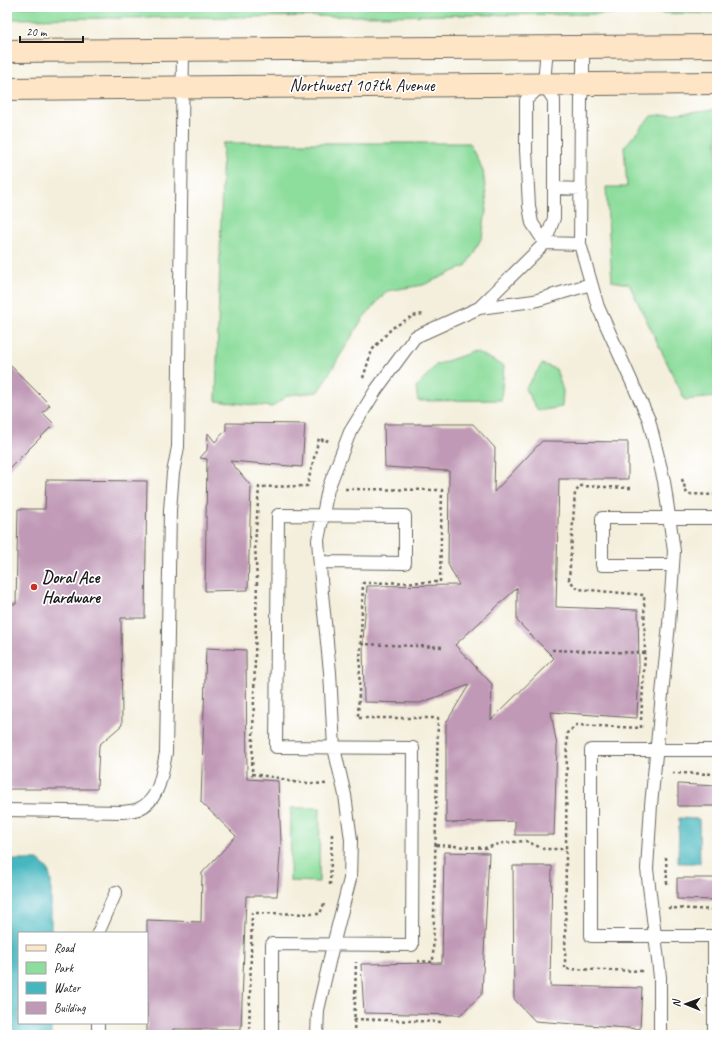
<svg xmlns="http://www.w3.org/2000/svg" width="724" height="1042" font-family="Caveat,sans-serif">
<rect width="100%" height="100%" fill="#fff"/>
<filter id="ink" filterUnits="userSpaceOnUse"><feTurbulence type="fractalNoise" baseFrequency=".025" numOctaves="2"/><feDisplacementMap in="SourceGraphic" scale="8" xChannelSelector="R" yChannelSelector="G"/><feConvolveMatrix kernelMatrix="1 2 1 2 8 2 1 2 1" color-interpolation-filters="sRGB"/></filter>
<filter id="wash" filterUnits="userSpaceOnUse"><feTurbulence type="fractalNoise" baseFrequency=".012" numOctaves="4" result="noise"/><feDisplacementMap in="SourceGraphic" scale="16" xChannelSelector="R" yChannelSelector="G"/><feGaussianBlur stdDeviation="0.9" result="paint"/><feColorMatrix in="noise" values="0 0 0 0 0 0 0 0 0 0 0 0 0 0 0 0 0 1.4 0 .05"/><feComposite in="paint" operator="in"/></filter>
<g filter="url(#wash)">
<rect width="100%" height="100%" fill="#f4efdc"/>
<path fill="#8ddd9c" stroke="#547c5c" d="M7 7H717V13L7 19Z
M717 109V397L685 400 629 284 612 281 606 187H627L624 147 651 116Z
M223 143H469L483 170 487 204 482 237 466 266 423 285 387 291 363 318 318 392 288 395 272 407 216 401Z
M475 351 504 366 501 400 418 401 416 388 436 365Z
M542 364 556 369 563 391 562 407 538 411 525 389Z
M291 808H320L319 882 290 881Z"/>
<path fill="#47b7bf" stroke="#326a6e" d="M679 818 699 819 700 863H678Z
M7 860H38L48 869 51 881V933H19V1023H51V1035H7Z"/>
<g id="blocks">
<path fill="#c099b6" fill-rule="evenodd" d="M7 362 50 405 43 413 54 424 7 471Z
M226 423 305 424 302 467 230 461 251 486 248 590 205 591 207 459 200 458 207 450 208 433 215 442 226 430Z
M384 424H473L495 448 494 492 542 441 628 442V479H559L556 607 638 610 639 665 637 718 551 712 557 746 554 835H515V821L446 823V723L469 685 420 703 364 702 363 642 367 586 459 585 448 564 449 471 385 467ZM517 588V621L554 658 491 720 492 684 455 645Z
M46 480 147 481 145 618H121L122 725 99 745 97 789H7V604H16L18 509H45Z
M206 648 246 650 247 779 278 781 281 841 277 896H246L241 1029H173V1035H147V920L201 922 202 873 236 836 201 802Z
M678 784 717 786V806H678Z
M444 852 489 853 482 994 460 1015 364 1013 361 964 442 963Z
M513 866H552L550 986 642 988 640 1029 535 1021 514 999Z
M677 878H717V900L677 899Z"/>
</g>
</g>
<g filter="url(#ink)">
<use href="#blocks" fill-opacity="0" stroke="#68665f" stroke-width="1"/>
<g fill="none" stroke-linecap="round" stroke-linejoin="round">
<defs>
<path id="service" d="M547 47 544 84 554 100V218L545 243 580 244
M583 47V84L581 99 580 244 598 307 649 420 664 481 674 551 669 624 651 805 647 869 660 977V1035
M554 188 581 189
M479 308 545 243 532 223 529 206 526 150V100L543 84
M673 565H602V518H717
M7 810 123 812C128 811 134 811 138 809 160 801 162 772 166 753L170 510 173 473 178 447 183 50
M98 933 116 892
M98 1035V1023
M272 1035V944L412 945 413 748 276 747 278 515 405 516V563L320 562
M317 1035 318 1010 333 945 350 879 351 840 345 795 334 748 330 672 322 593 318 540 328 489 350 432 376 390 415 337 479 308 534 301 591 284
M714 1035V936H591V750H717"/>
<path id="secondary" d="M7 51 717 46
M7 89 717 83"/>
</defs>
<use href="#service" stroke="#68665f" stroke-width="14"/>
<use href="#secondary" stroke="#68665f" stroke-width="24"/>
<path stroke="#68665f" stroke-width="2.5" stroke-dasharray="3 3" stroke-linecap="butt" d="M363 378 372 350 392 328 413 316 423 314
M682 479 687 494 717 495
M631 488 580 486 575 493 569 580 578 589 644 595 645 653 641 720
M345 489 442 490 440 582 363 583 358 718H438L433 962 418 961
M361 644 444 647
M552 650 645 653
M641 725V728L577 725 567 733 565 969 644 971
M672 773 717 774
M326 784 292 782 279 778 252 774 257 580 255 546 259 487 307 486 319 438 326 442 328 439
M436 845 485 848 503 843 526 841 544 849H566
M666 857 667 884
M330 885 332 834
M669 907V908L717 910
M354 1019 443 1022
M249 1035 252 913 320 914 325 901
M354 1035 356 962"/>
<use href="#service" stroke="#fff" stroke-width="12"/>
<use href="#secondary" stroke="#fee5c5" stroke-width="22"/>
</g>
</g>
<circle fill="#c8321e" stroke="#fff" stroke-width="1.5" cx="34" cy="587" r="4"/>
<g text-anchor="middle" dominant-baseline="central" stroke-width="3.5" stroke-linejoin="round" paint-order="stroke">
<g font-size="17" fill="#1c1c1c" stroke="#fff">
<text x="362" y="85">Northwest 107th Avenue</text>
</g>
<g font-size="17" font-weight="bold" fill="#1c1c1c" stroke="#fff" text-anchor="start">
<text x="42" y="577">Doral Ace<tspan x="42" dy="20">Hardware</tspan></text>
</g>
</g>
<rect width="724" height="1042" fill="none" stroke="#fff" stroke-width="24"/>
<rect x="18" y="932" width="130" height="92" fill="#ffffff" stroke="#a4a4a4"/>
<rect x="26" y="945" width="20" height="6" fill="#fee5c5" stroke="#a4a4a4"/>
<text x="54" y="952" font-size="12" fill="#1c1c1c">Road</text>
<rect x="26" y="962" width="20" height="12" fill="#8ddd9c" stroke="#a4a4a4"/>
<text x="54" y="972" font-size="12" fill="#1c1c1c">Park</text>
<rect x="26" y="982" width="20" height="12" fill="#47b7bf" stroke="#a4a4a4"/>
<text x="54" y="992" font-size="12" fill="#1c1c1c">Water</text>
<rect x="26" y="1002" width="20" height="12" fill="#c099b6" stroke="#a4a4a4"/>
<text x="54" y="1012" font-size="12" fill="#1c1c1c">Building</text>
<g transform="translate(686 1004) rotate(271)" stroke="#ffffff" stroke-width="3" paint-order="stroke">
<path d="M0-3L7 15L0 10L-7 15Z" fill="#1c1c1c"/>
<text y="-6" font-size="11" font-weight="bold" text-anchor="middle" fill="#1c1c1c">N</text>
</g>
<path d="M20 36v6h63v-6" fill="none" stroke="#1c1c1c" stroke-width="2"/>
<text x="26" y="36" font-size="12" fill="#1c1c1c" stroke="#ffffff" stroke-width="3" paint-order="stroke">20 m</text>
</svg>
